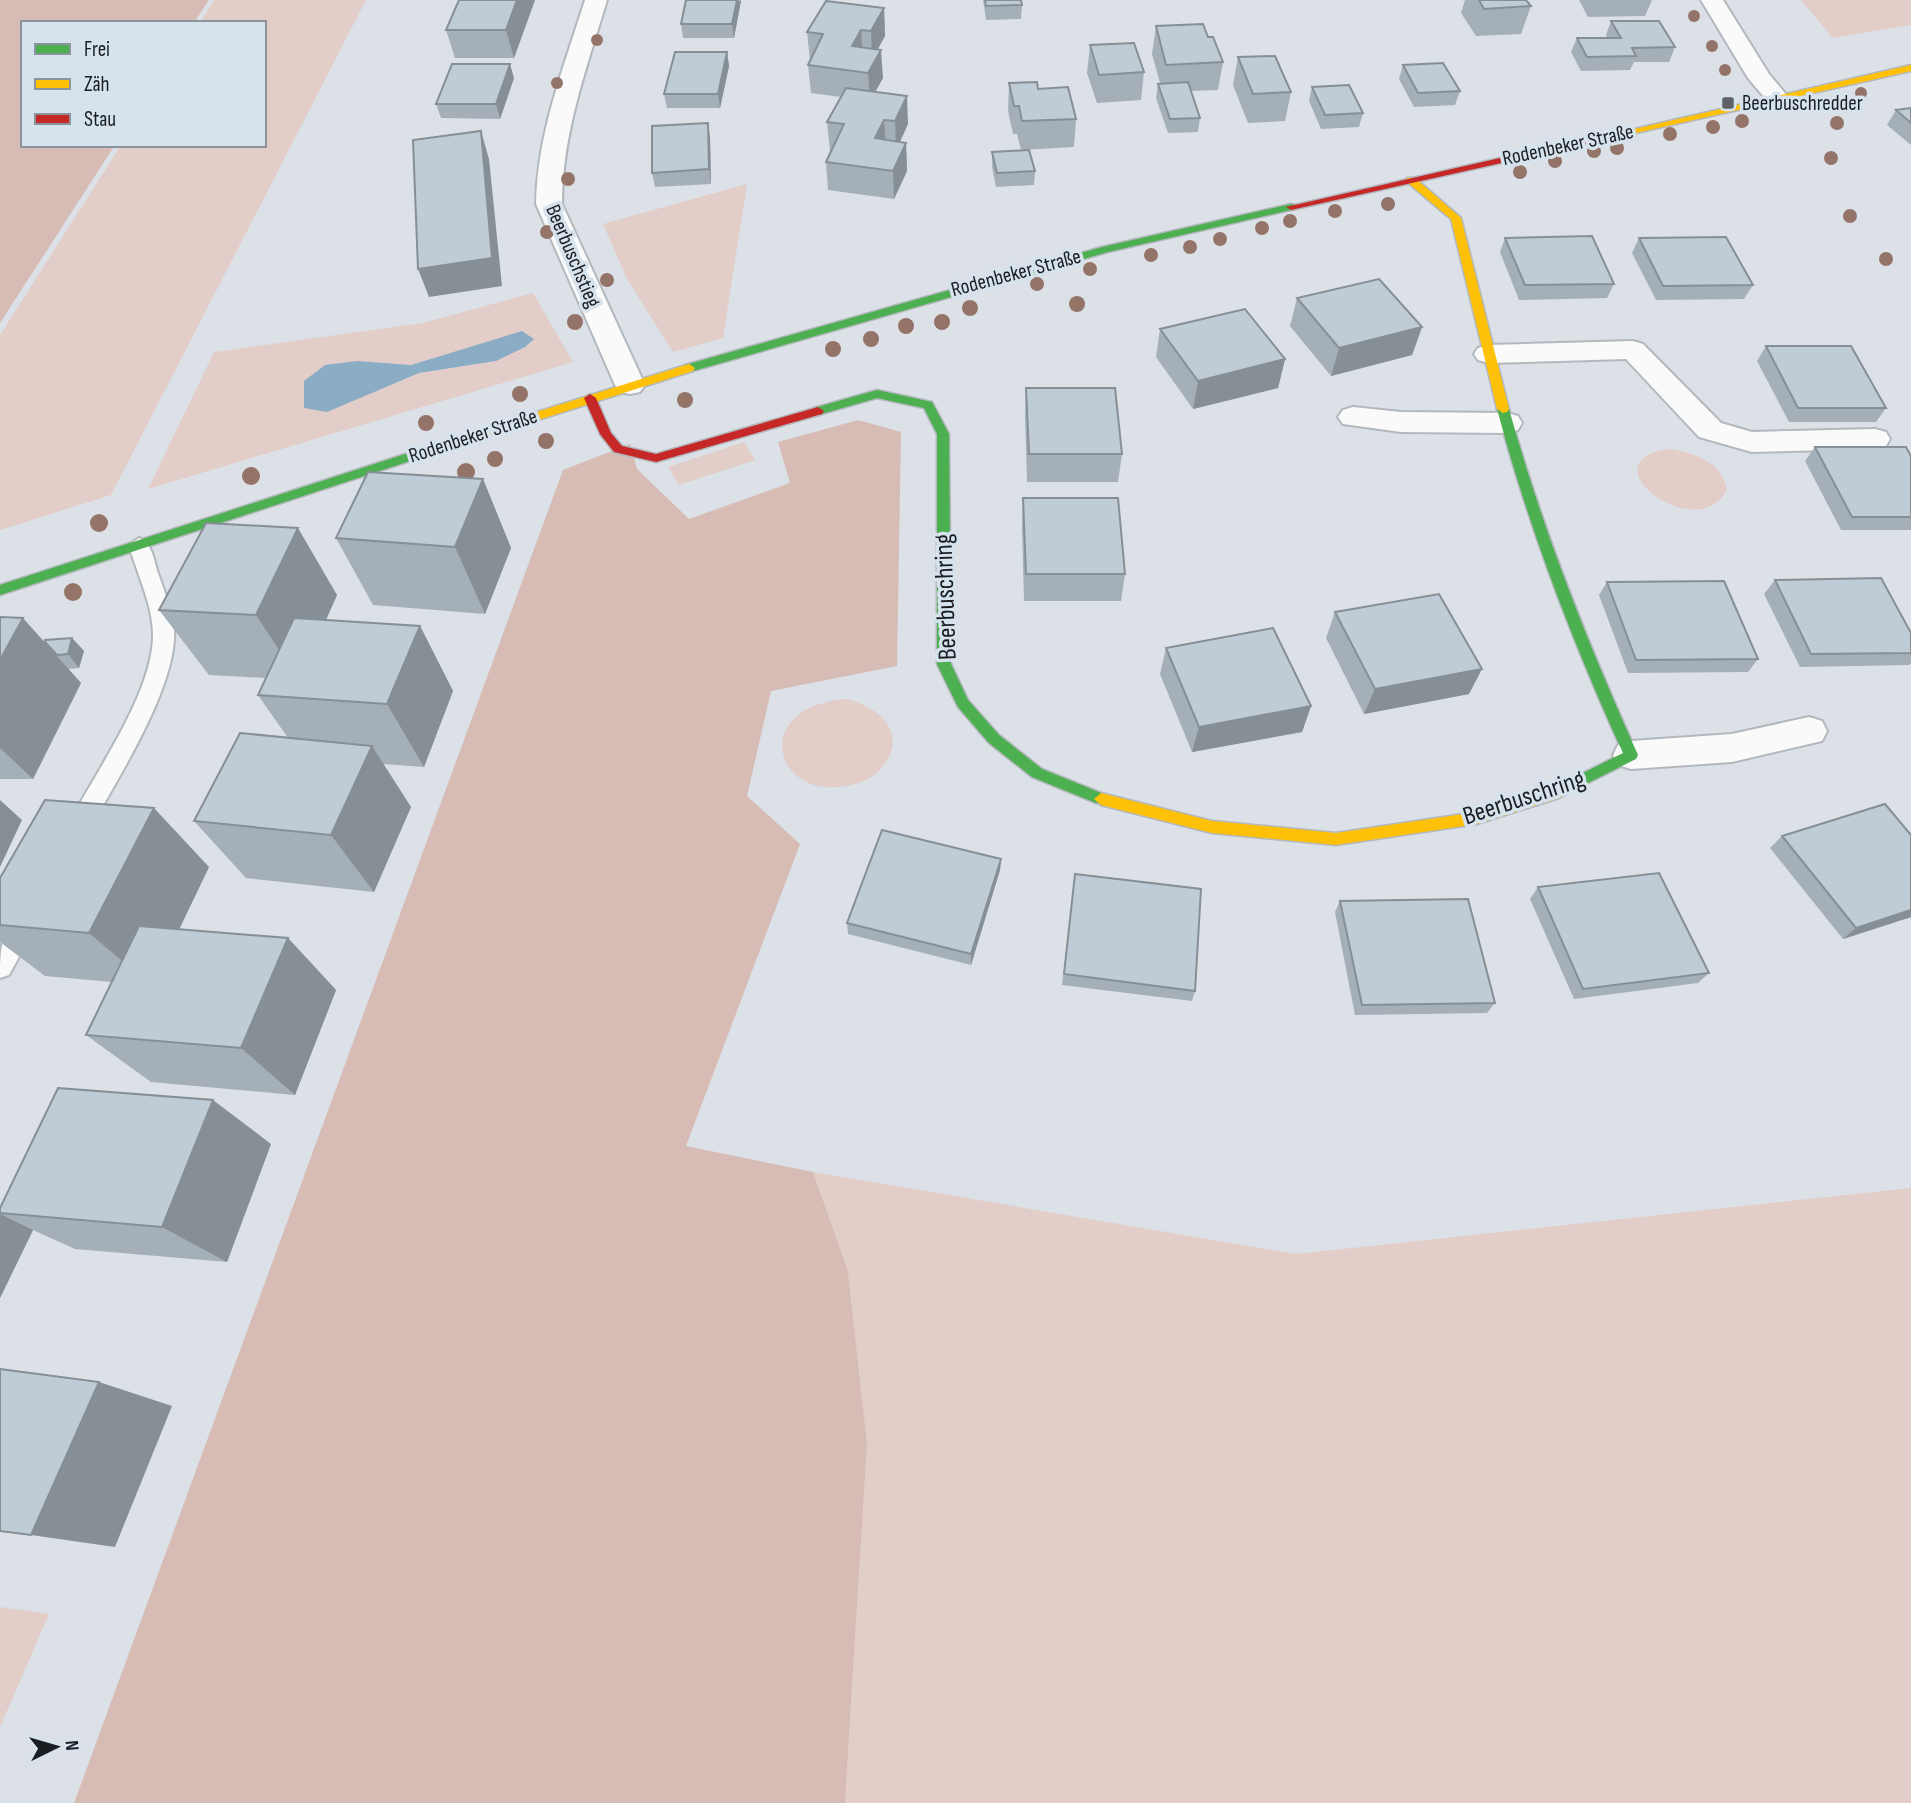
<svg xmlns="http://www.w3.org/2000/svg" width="1911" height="1803" font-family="'Sofia Sans Condensed',sans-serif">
<rect width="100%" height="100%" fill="#dbe1e7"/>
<path fill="#e3cdc8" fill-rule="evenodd" d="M214 0H366L111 495 0 530V335L121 145H264V23H200Z
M1801 0H1911V25L1833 38Z
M747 184 723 338 673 352 627 279 603 224Z
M533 293 573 362 148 489 214 352 423 323ZM448 356 496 361 419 373 385 387 357 361 411 365Z
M744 442 755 460 679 485 668 467Z
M1671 449C1697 454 1722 462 1727 490 1697 548 1581 459 1671 449Z
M847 699C877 707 906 729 886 762 878 775 865 782 851 785 774 804 747 706 847 699Z
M813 1172 1296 1254 1911 1188V1803H845L867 1443 848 1271Z
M0 1607 49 1614 0 1727Z"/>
<path fill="#d7bcb5" d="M0 0H209L194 23H23V145H115L0 323Z
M858 420 901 432 897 666 771 691 747 796 800 844 686 1146 813 1172 848 1271 867 1443 845 1803H74L563 470 630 444 637 469 689 519 790 483 778 442Z"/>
<path fill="#8bacc5" d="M522 331 534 339 525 347 496 361 419 373 327 412 304 408V381L325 365 357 361 411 365Z"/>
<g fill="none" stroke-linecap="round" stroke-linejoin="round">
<defs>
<path id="lane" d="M139 538C152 542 154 561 158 573 165 594 176 618 174 640 170 699 113 786 84 839L76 842 68 839 64 832C91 779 151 697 153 638 154 607 137 574 129 545Z
M26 911 35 914 38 922 9 975 0 978C0 955 0 921 26 911Z"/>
<path id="street" d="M585 0H607C587 67 562 133 562 204L645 385 640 392 630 394 620 392 615 385 536 204C537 133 564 67 585 0Z
M1701 0H1723L1769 74 1789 98 1785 103H1769L1748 78Z
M1633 341 1643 344 1721 423 1752 432 1875 429 1886 432 1890 439 1886 446 1875 449 1752 452 1699 437 1626 359 1488 363 1478 360 1474 354 1478 348 1488 345Z
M1353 407 1401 412 1507 413 1518 416 1522 423 1518 430 1507 433 1401 432 1343 424 1338 417 1343 410Z
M1809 717 1822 721 1827 731 1822 741 1732 762 1631 769 1618 765 1613 755 1618 745 1631 741 1732 734Z"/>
<path id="fast" d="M1291 204 1295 205V209L1108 252 693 371H685L683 368 685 365 1102 247Z
M877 390 932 402 949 434 951 664 968 700 999 735 1042 769 1106 795 1108 799 1106 803H1096L1032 777 989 743 958 707 937 664V434L924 408 877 398 818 415 812 411 814 408Z
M1503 405 1509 409C1542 529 1587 642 1638 755L1636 759 1574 790 1567 784 1569 780 1623 753C1572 641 1529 528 1497 409Z
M461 436 465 437V443L0 595V585Z"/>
<path id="slow" d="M1911 65V71L1605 140 1600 137Z
M1407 178H1415L1461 218 1509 409 1507 412 1503 413 1497 409 1451 219 1407 182Z
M689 364 695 368 693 371 465 443 461 444 455 440 457 437Z
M1574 778 1581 784 1579 788 1559 798 1477 824 1336 845 1212 833 1101 805 1094 799 1101 793 1212 821 1336 833 1477 812 1549 789Z"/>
<path id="jam" d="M1605 134 1609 135V139L1291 210 1286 207Z
M590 394 596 398 611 433 622 446 656 454 818 407 824 411 822 414 656 462 614 452 600 434 584 398Z"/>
</defs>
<use href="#lane" stroke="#b3b8bd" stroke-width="4"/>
<use href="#street" stroke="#b3b8bd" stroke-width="4"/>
<use href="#fast" stroke="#b3b8bd" stroke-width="3"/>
<use href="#slow" stroke="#b3b8bd" stroke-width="3"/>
<use href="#jam" stroke="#b3b8bd" stroke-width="3"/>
<use href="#lane" fill="#fafafb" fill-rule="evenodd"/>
<use href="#street" fill="#fafafb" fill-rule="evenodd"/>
<use href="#fast" fill="#4caf50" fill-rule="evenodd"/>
<use href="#slow" fill="#ffc107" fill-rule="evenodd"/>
<use href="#jam" fill="#c62828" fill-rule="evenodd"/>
</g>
<g fill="#947369">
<circle cx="1694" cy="16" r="6"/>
<circle cx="597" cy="40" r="6"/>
<circle cx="1712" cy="46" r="6"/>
<circle cx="1725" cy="70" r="6"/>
<circle cx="557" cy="83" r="6"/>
<circle cx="1861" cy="93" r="6"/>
<circle cx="1742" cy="121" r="7"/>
<circle cx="1837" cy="123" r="7"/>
<circle cx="1713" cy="127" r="7"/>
<circle cx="1670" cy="134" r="7"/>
<circle cx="1617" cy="148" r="7"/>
<circle cx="1594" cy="151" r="7"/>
<circle cx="1831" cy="158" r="7"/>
<circle cx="1555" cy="161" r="7"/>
<circle cx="1520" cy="172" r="7"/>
<circle cx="568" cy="179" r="7"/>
<circle cx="1388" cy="204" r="7"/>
<circle cx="1335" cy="211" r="7"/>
<circle cx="1850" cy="216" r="7"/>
<circle cx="1290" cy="221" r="7"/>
<circle cx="1262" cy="228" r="7"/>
<circle cx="547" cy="232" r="7"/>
<circle cx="1220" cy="239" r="7"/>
<circle cx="1190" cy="247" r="7"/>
<circle cx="1151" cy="255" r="7"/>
<circle cx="1886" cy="259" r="7"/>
<circle cx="1090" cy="269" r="7"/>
<circle cx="607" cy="280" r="7"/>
<circle cx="1037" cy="284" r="7"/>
<circle cx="1077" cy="304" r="8"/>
<circle cx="970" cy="308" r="8"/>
<circle cx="575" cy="322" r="8"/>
<circle cx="942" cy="322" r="8"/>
<circle cx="906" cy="326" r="8"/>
<circle cx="871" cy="339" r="8"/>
<circle cx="833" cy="349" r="8"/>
<circle cx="520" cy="394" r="8"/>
<circle cx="685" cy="400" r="8"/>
<circle cx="426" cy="423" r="8"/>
<circle cx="546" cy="441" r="8"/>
<circle cx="495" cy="459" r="8"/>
<circle cx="466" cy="472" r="9"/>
<circle cx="251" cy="476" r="9"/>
<circle cx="99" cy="523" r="9"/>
<circle cx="73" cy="592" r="9"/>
</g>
<path fill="#a5afb7" d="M535 0 514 58H455L446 30Z
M741 0 734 38H683L681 24Z
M983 0H1021L1022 5 1021 19 986 20Z
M1465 0H1526L1531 6 1521 34 1476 36 1461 13Z
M1579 0H1652L1645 16 1588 17Z
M884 8 885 36 878 49 883 78 875 92 908 124 900 142 906 143 907 171 894 199 828 190 826 162 831 151H830L827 122 841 97 811 93 808 65 811 60H810L807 32Z
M1611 21 1675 47 1669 62H1634L1630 70 1581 71 1571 52 1577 38H1607L1606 35Z
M1156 26 1208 37 1223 62 1218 90 1191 91 1200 118 1198 132 1168 133 1156 98 1158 84 1160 83 1152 54Z
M1090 45 1144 72 1141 100 1097 103 1087 73Z
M727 52 729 66 720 108H667L664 94Z
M1238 57 1291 92 1285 121 1248 123 1233 85Z
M1403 65 1460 91 1455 105 1414 107 1399 79Z
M514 78 500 119 441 118 436 104Z
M1009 83 1038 89 1076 119 1074 147 1021 150 1017 134H1013L1008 111Z
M1312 87 1363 113 1359 127 1321 129 1309 101Z
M1911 108V145L1887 125 1896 110Z
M710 137 711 184 655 187 652 173Z
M992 152 1035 171 1034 185 996 187 992 167Z
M1505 238 1614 284 1607 298 1519 300 1500 252Z
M1639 238 1753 285 1744 299 1656 300 1632 253Z
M1297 298 1422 327 1412 355 1331 376 1290 326Z
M1160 329 1285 359 1278 388 1193 409 1156 357Z
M1766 346 1886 408 1876 422H1789L1757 361Z
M1026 388 1122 454 1118 482H1027L1025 416Z
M1815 447 1911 456V530H1841L1805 461Z
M483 479 511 548 485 614 373 605 336 538Z
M1023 498 1125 574 1121 601H1024L1022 525Z
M1775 580 1911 633V663L1909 665 1800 667 1764 594Z
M1607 582 1758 659 1748 672 1628 673 1599 595Z
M337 595 326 620 420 626 453 691 424 767 383 764 411 807 374 892 246 878 194 821 288 738 258 695 266 678 209 675 159 610Z
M1335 612 1469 694 1364 714 1326 638Z
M0 617 45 642 72 638 84 651 79 668 68 669 81 683 33 779H0Z
M1166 648 1311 706 1302 732 1192 752 1160 674Z
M1911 835V917L1843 939 1770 848 1782 836Z
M1001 859 1000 870 971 965 848 934 847 923Z
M209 867 179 929 288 938 336 990 295 1095 151 1082 86 1035 112 982 45 976 0 942V878Z
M1074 885 1195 991 1192 1001 1062 985Z
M1538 887 1709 973 1698 983 1574 999 1530 899Z
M1340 901 1495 1003 1487 1013 1355 1015 1335 912Z
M271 1144 227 1262 75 1249 33 1230 0 1298V1208Z"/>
<path fill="#868f95" d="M517 0H535L514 58 506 30Z
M737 0 741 1 734 38 732 24Z
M884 8 885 36 872 59 871 31Z
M861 30 863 58 852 46Z
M881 50 883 78 870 101 868 73Z
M727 52 729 66 720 108 718 94Z
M510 64 514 78 500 119 496 104Z
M907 96 908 124 896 150 895 121Z
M884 120 886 148 875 138Z
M708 123 710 137 711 184 709 169Z
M481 131 489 159 502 286 429 297 418 269Z
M906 143 907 171 894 199 893 171Z
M1422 327 1412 355 1331 376 1339 348Z
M1285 359 1278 388 1193 409 1198 381Z
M483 479 511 548 485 614 455 547Z
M298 528 337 595 299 680 256 615Z
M23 618 81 683 33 779 0 748V660Z
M420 626 453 691 424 767 387 704Z
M72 638 84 651 79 668 68 654Z
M1482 669 1469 694 1364 714 1375 689Z
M1311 706 1302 732 1192 752 1199 727Z
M372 746 411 807 374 892 331 835Z
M0 800 22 820 0 867Z
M154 808 209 867 152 986 89 933Z
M1001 859 1000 870 971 965V954Z
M1911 910V917L1843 939 1856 928Z
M288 938 336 990 295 1095 241 1048Z
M213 1100 271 1144 227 1262 162 1227Z
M0 1214 33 1230 0 1298Z
M99 1382 172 1406 115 1547 31 1535Z"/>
<path fill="#c0ccd5" stroke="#868f95" stroke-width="2" d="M459 0H517L506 30H446Z
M686 0H737L732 24H681Z
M985 0H1021L1022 5 986 6Z
M1479 0H1526L1531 6 1484 9Z
M826 1 884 8 871 31 861 30 852 46 881 50 868 73 808 65 823 34 807 32Z
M1611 21H1659L1675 47 1632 48 1636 56 1587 57 1577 38H1621Z
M1203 24 1208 37H1213L1223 62 1166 65 1156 26Z
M1134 43 1144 72 1099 75 1090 45Z
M675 52H727L718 94H664Z
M1275 56 1291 92 1253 94 1238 57Z
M1443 63 1460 91 1418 93 1403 65Z
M452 64H510L496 104H436Z
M1037 82 1038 89 1068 87 1076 119 1022 121 1019 106H1014L1009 83Z
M1188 82 1200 118 1170 119 1158 84Z
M1349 85 1363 113 1325 115 1312 87Z
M846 88 907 96 895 121 884 120 875 138 906 143 893 171 826 162 844 124 827 122Z
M1911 108V123L1896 110Z
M708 123 709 169 652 173V126Z
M481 131 492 258 418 269 413 140Z
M1029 150 1035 171 997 173 992 152Z
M1592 236 1614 284 1525 285 1505 238Z
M1726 237 1753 285 1663 286 1639 238Z
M1379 279 1422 327 1339 348 1297 298Z
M1245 309 1285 359 1198 381 1160 329Z
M1766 346H1851L1886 408H1798Z
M1026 388H1115L1122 454H1029Z
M1815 447H1906L1911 456V517H1852Z
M368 472 483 479 455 547 336 538Z
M1023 498H1118L1125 574H1026Z
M206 523 298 528 256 615 159 610Z
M1881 578 1911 633V653L1811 654 1775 580Z
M1724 581 1758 659 1636 660 1607 582Z
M1439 594 1482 669 1375 689 1335 612Z
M0 617 23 618 0 660Z
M294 618 420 626 387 704 258 695Z
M1273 628 1311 706 1199 727 1166 648Z
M72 638 68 654 57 655 45 642V640Z
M240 733 372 746 331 835 194 821Z
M45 800 154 808 89 933 0 925V878Z
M1885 804 1911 835V910L1856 928 1782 836Z
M882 830 1001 859 971 954 847 923Z
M1659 873 1709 973 1583 989 1538 887Z
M1075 874 1201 889 1195 991 1064 974Z
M1468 899 1495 1003 1362 1005 1340 901Z
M139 926 288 938 241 1048 86 1035Z
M58 1088 213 1100 162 1227 0 1213V1208Z
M0 1369 99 1382 31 1535 0 1531Z"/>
<rect fill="#5e6267" stroke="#d6e2ec" stroke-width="2.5" x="1721" y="96" width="14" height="14" rx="3.5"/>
<g text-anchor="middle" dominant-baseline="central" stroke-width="7" stroke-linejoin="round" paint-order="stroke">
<g font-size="21" fill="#1a1e22" stroke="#d6e2ec" text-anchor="start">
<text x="1742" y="103">Beerbuschredder</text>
</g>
<g font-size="21" fill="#1a1e22" stroke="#d6e2ec">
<text transform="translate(1568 145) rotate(-12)">Rodenbeker Straße</text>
<text transform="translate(573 256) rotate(67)">Beerbuschstieg</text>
<text transform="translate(1016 273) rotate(-15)">Rodenbeker Straße</text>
<text transform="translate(473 436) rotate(-18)">Rodenbeker Straße</text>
</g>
<g font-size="26" fill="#1a1e22" stroke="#d6e2ec">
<text transform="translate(946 597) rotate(-92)">Beerbuschring</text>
<text transform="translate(1524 798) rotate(-18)">Beerbuschring</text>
</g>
</g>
<rect x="21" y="21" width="245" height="126" fill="#d6e2ec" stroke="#8b949b" stroke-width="2"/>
<rect x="35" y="44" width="35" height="10" fill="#4caf50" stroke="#8b949b" stroke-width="2"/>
<text x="84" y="56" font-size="21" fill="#1a1e22">Frei</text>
<rect x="35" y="79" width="35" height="10" fill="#ffc107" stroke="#8b949b" stroke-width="2"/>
<text x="84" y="91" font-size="21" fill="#1a1e22">Zäh</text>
<rect x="35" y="114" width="35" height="10" fill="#c62828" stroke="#8b949b" stroke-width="2"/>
<text x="84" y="126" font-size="21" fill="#1a1e22">Stau</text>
<g transform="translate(56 1747) rotate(85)" stroke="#d6e2ec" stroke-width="5" paint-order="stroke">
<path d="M0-5L12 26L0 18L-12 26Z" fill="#1a1e22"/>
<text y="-10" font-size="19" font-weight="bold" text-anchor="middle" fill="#1a1e22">N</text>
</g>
</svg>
